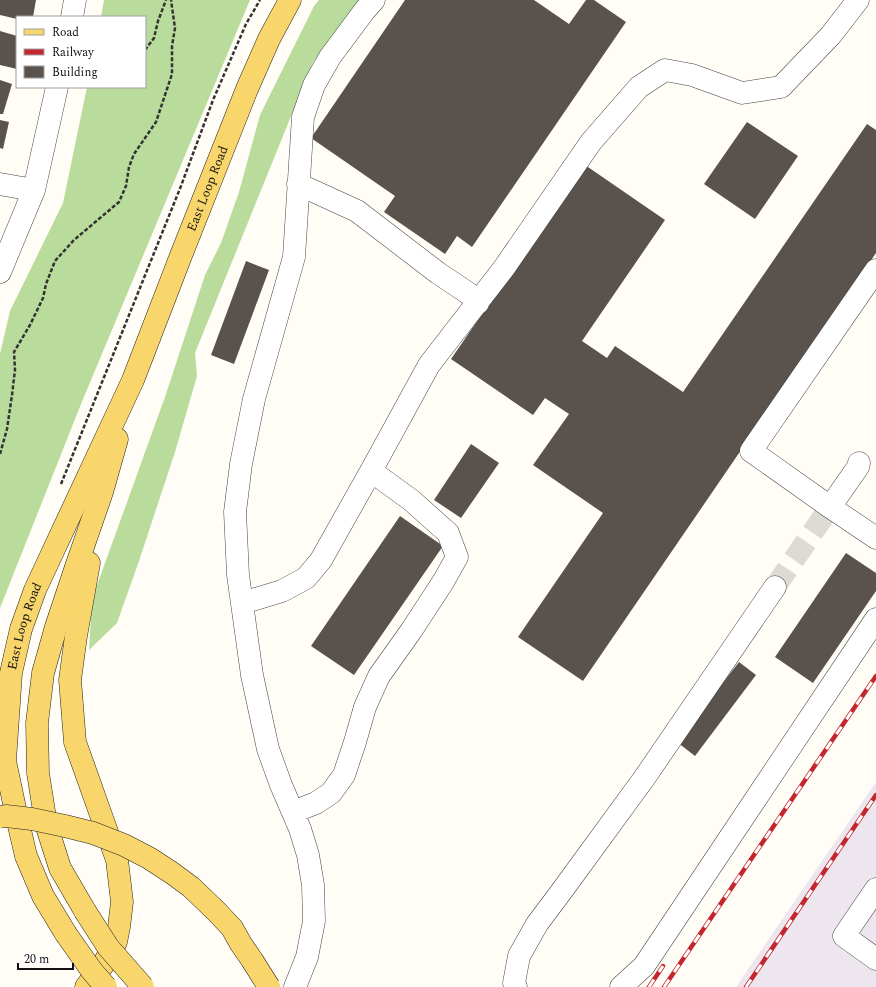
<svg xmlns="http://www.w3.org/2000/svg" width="876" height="987" font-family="Spectral,serif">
<rect width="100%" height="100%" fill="#fffdf5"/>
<path fill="#eee6ef" d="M876 782V987H736Z"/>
<path fill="#b9dc9c" d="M104 0H250L81 404 0 608V354L10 311 63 203 87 87H145V17H101Z
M319 0H361L313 62 195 353 197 376 175 452 139 561 117 623 89 650 92 599 165 397 205 275 221 243 239 192 260 115 314 6Z"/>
<path fill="#5a524d" d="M0 0H36L33 17H17V19L0 15Z
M405 0H534L569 24 586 0H594L626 22 472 247 457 236 445 254 384 212 395 196 311 138Z
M0 31 17 36V69L0 65Z
M0 80 12 84 3 114H0Z
M0 120 9 122 3 149 0 148Z
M747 122 798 156 755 219 704 184Z
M867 124 876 130V253L583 681 518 637 603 513 533 465 569 414 545 398 533 415 451 359 585 165 665 220 582 341 607 358 615 346 683 392Z
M246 261 269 270 234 364 211 355Z
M471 444 499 463 461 518 434 500Z
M400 516 443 546 354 675 311 646Z
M846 553 876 573V591L813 683 775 657Z
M739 662 756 675 695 756 677 742Z"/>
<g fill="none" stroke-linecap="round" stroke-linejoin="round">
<path stroke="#dbdad3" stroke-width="22" stroke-dasharray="22 11" stroke-linecap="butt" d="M775 587 830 507"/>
<defs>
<path id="minor" d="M72 17 75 0
M0 184 34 190
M298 184 357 211 438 273 468 293 478 303
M876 270 751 451 830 507 876 538
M0 272 34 190 57 87
M830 507 858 467 859 463
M242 603 282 591 306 578 321 560 371 471
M293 812 316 803 331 793 344 775 355 742 365 707 379 676 411 631 443 582 457 557 448 533 411 500 371 471 429 365 504 268 591 142 639 87 665 70 692 75 742 93 781 87 831 35 858 0
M876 889 844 936 876 959
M295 987 307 957 314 921 313 885 308 855 300 829 281 785 268 749 252 675 238 575 235 512 241 464 254 399 294 257 303 117 314 85 330 57 365 10 374 0
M516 987 514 983 519 956 537 924 561 892 645 777 775 587
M621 987 644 966 876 619"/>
<g id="major">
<path d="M85 911 60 868 46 824 38 773 37 723 43 673 56 627 76 567 102 492 117 439"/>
<path id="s1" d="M66 934 43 896 26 856 16 813 5 761 11 673 21 629 35 590 133 380 180 258 247 89 269 39 290 0"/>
<path d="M86 987 103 965 116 942 119 927 122 902 117 860 75 742 70 680 76 636 89 563"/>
</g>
</defs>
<use href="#minor" stroke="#444" stroke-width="23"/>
<use href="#major" stroke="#222" stroke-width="23"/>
<path stroke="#333" stroke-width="2.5" stroke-dasharray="4 2" stroke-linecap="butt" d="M145 50 154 38 158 21 166 0
M0 454 7 429 12 395 15 370 14 352 30 325 43 298 46 284 55 261 74 240 119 202 126 186 129 167 134 154 156 122 172 74V46L175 28 171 0
M61 484 181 186 213 100 246 24 260 0"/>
<use href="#minor" stroke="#fff" stroke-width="22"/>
<use href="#major" stroke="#f9d66b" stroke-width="22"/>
<defs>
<path id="rail" d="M649 987 663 966
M664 987 876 676
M746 987 876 795"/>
</defs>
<use href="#rail" stroke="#c4262e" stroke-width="4.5"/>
<use href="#rail" stroke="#fff" stroke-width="3" stroke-dasharray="9" stroke-linecap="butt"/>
<defs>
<path id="major-bridge" d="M0 817 6 816 32 819 65 826 93 833 124 845 149 858 172 873 191 887 217 912 232 928 241 944 252 960 269 987
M85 911 108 947 143 987
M66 934 92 971 106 987"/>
</defs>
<use href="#major-bridge" stroke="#222" stroke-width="23" stroke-linecap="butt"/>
<use href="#major-bridge" stroke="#f9d66b" stroke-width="22"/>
</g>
<g text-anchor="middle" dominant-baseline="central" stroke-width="4" stroke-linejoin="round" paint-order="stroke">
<g font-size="13" fill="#111" stroke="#fff">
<text stroke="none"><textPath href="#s1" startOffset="797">East Loop Road</textPath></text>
<text stroke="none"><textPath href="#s1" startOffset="322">East Loop Road</textPath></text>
</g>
</g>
<rect x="16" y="16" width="130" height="72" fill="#ffffff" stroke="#a0a0a0"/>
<rect x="24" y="29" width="20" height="6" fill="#f9d66b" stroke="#a0a0a0"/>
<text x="52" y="36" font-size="12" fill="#111111">Road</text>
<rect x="24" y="49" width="20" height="6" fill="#c4262e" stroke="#a0a0a0"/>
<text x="52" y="56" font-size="12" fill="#111111">Railway</text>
<rect x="24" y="66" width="20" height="12" fill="#5a524d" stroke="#a0a0a0"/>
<text x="52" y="76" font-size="12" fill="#111111">Building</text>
<path d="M18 963v6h55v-6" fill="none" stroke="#111111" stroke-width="2"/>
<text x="24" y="963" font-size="12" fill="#111111" stroke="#ffffff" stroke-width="3" paint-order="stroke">20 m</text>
</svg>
